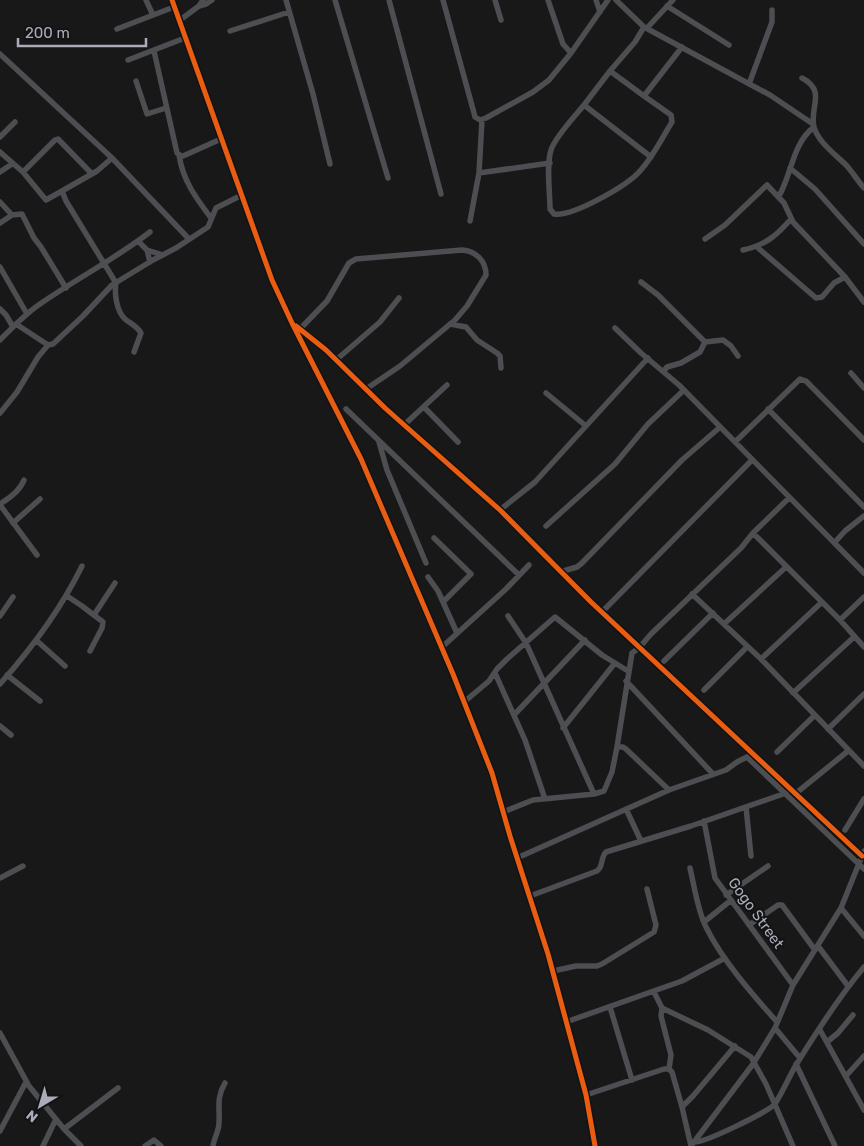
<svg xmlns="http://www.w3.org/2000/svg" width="864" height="1146" font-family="Rubik,sans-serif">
<rect width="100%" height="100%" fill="#181818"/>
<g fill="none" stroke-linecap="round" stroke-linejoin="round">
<path stroke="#4d4e51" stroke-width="5.5" d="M146 0 153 15
M172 0 272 280 292 323 361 459 453 674 492 773 510 836 548 954 586 1095 595 1146
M286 0 313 94 330 164
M335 0 388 178
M389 0 441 194
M443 0 474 113 475 117 480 120 486 118 533 92 549 80 571 53 608 0
M495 0 501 20
M548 0 563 44 571 53
M596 0 600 12
M616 0 644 27 770 95 813 124
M199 6 206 4 212 0
M667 6 729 45
M180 20 199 6 203 0
M644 27 635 42 610 71 644 96 682 47
M647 28 673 0
M117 29 174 7
M230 31 289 12
M154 51 177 153 181 156H183L221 139
M0 54 112 158 189 239
M128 60 185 38
M610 71 584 105 651 157
M802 78C827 91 809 108 814 127 818 142 836 155 847 166 853 173 858 181 864 188
M136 81 147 114 166 108
M749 84 772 22V10
M584 105C575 116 555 137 551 150 546 166 550 192 550 209L554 214C573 217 628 185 640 171 653 157 662 138 672 122L671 115 644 96
M0 137 15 122
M0 152 23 172 46 200 62 191
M179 155C183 181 196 198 211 218
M112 158 97 171 62 191 66 201 116 283C114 294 117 312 125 319 131 324 137 326 141 333L134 352
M790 168 815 189 864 244
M0 172 12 164
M23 172 55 140 58 139 92 174
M479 173 550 163
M779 196C792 174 792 144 814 127
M0 202 12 215
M470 221 479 173 482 120
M0 223 12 215 22 214 34 238 41 247 66 288
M705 239 725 225 767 185 784 203 793 222 845 277 864 302
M138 241 147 250 150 262
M757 247 816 298 822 297 834 283 845 277
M147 250 163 255
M743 250C766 245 777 235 791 219
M0 267 27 314
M641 282 658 295 705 342
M0 309 6 315 13 327
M16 324 48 345 53 344 83 316 112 285 153 260 176 248 208 227 216 208 242 195
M450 324 466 327 477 340 497 353 500 356 501 368
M294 325 326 350 385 408 500 510 591 602 862 856
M615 328 641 353 679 385 864 573
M300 329 327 301 349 263 356 259 462 250C476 251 486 261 486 275L467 306 455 320 400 366 366 389
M0 340C13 327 25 314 40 304 76 279 115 259 150 232
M336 360 380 322 399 298
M664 371 667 367 681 363 700 352 705 342 723 340 731 346 738 356
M851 373 864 388
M546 393 586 426
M424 407 458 442
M346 409 519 575
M768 409 864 507
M0 413 17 392 38 357 48 345
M404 425 447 385
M379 442 387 470 426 563
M735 442 800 379 806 381 864 440
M0 504C10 498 20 491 24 480
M0 505 37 555
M500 510 535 482 648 358
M13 523 40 499
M546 526 615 464 648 424 684 390
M753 533 840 620 864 647
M434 538 471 574 443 602
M835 542 845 531 864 516
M560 572 577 567 582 563 682 460 719 428
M428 577 438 591 457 633
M692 594 761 659 864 766
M67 596 82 606 103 622 102 628 90 651
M602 612 752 460
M94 615 115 583
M0 616 13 597
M508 616 526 643 594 794
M840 620 864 597
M724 624 786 567
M36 640 65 666
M441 648 506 589 529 565
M761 659 822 602
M664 661 713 613
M495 673 525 740 545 799
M7 675 40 701
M626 681 713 774
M0 684C32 648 61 609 82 566
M704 690 747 647
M793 693 854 637
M464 702 489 681 497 669 507 659 555 617 602 655 628 671
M514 715 585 640
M0 726 11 735
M563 728 615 663
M828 729 864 694
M617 747 632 653 639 648 651 634 741 548 753 533 789 498
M777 752 815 715
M747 757 864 869
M795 794 848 751
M746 807 751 856
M626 809 641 841
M503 812 533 800 594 794 604 791 612 772 617 747H623L626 749 669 790
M704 821 715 878 793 985
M845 830 864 799
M517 858 669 790 726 770 737 762 753 754
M690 868C694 885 698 912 706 927 722 960 753 995 777 1022
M0 878 23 866
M726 895 768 866
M530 896 597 871C604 866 600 858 606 852L691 826 786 793
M841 908 864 936
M704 922 730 901
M749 925 778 905H782L815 950
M818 946 848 986
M553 971 576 966H597L602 964 654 932 656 925 647 889
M654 992 662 1008 661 1016 671 1055 669 1069
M610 1007 632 1080
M662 1008 708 1030 751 1057 766 1084 793 1146
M566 1022 682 981 725 958
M775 1028 800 1058
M820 1030 864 1110
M0 1033 29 1086 64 1129 81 1146
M827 1042 838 1033 853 1015
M796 1064 835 1146
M846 1076 864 1056
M586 1095 664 1069H669L672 1072 682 1107 691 1146
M682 1107 693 1096 735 1046
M64 1129 118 1088
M0 1131 26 1082
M694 1142C705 1143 765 1113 774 1105 778 1101 791 1073 796 1065 817 1031 839 997 864 967
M43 1146 56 1119
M145 1146 154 1140 161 1146
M213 1146C214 1138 219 1131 219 1123 220 1107 216 1098 225 1083
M691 1146 753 1064 775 1028 793 985 841 908 864 851"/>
<defs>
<path id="cycleway" d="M172 0 272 280 292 323 361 459 453 674 492 773 510 836 548 954 586 1095 595 1146
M296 326 326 350 385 408 500 510 591 602 862 856"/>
</defs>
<use href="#cycleway" stroke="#131214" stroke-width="8"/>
<use href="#cycleway" stroke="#e95d12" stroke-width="5"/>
</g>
<g text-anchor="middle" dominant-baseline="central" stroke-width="4" stroke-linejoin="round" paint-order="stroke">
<g font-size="15" fill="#aaadb8" stroke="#131214">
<text transform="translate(756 913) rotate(54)">Gogo Street</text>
</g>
</g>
<g transform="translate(40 1106) rotate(218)" stroke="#131214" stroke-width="4" paint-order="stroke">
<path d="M0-4L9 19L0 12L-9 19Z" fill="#aaadb8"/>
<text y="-8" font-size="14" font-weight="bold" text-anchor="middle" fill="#aaadb8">N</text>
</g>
<path d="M18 38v8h128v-8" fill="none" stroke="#aaadb8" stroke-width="2.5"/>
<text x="25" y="38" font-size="15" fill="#aaadb8" stroke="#131214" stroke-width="4" paint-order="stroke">200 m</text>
</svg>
